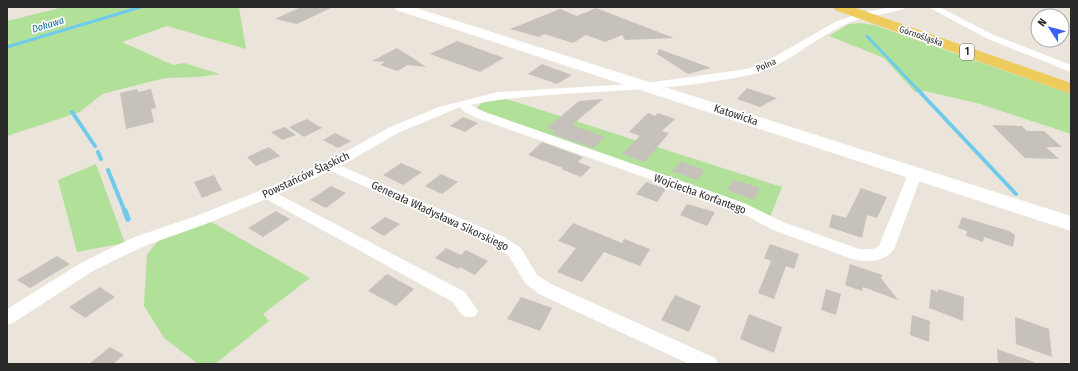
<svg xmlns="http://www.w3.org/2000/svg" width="1078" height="371" font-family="'Fira Sans Condensed',sans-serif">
<rect width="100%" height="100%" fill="#ebe4da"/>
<path fill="#b1e198" d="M63 7H239L246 49 167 26 122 42 173 65 184 63 220 74 198 77 165 78 102 94 80 112 7 136V43L12 42 7 41V21Z
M861 23 874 25 1071 94V134L980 104 925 91 915 92 884 58 829 36 849 24Z
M503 98 782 187 769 220 476 109C482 100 493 99 503 98Z
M96 164 125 243 77 252 58 180Z
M208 220 310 278 263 314 269 321 215 364H198L164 338 144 306 147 254 161 238Z"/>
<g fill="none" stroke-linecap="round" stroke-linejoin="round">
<path stroke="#6fcbec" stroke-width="3" d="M867 36 919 91
M7 47 141 7"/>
<path stroke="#6fcbec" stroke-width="4" d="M918 90 1016 194
M72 112 95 146
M98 152 101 159
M108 170 125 212"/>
<path stroke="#6fcbec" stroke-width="5.5" d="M125 211 128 219"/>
</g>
<path fill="#c6c1ba" d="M301 7H333L297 24 275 19Z
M596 8 674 38 625 40 622 35 605 42 586 35 573 43 544 34 539 37 510 29 560 9 577 16Z
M457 41 504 58 480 72 430 54Z
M397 48 416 60 426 67 408 65 397 71 380 65 385 62 372 61Z
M659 49 711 68 688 74 657 54Z
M542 64 550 67 572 75 557 84 528 74Z
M747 88 777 98 760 107 737 99Z
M137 89 138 92 151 89 156 108 151 109 154 122 126 129 120 93Z
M603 99 572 125 605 137 593 148 552 134 555 131 547 128 579 101Z
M648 113 655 116 658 113 675 119 662 131 669 133 645 162 622 154 640 136 629 132Z
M463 117 478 123 465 132 450 126Z
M307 119 322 128 304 137 289 127Z
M992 125 1022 126 1027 131H1044L1062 147H1046L1059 159 1025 158Z
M285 127 296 135 282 140 271 132Z
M335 133 351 141 338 148 323 140Z
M542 142 583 157 578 162 591 167 581 177 561 169 563 168 528 155Z
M269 147 280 156 256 166 247 157Z
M681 161 705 170 697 180 672 171Z
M401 163 422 172 403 185 383 175Z
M441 174 458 182 442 194 425 186Z
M214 175 222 190 202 198 194 182Z
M734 180 760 188 754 200 727 190Z
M646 182 666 189 657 202 636 194Z
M331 186 346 193 326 208 310 200Z
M861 188 887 197 877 218 867 215 862 238 829 227 832 214 846 218Z
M687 204 715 212 707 226 680 215Z
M276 211 290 219 263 237 248 228Z
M385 217 400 224 384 236 370 228Z
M962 217 1009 231 1015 235 1013 247 984 237 983 242 966 236 967 231 958 228Z
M573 223 622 243 624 239 650 249 640 266 604 252 582 282 557 272 576 248 558 241Z
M770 244 799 254 794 269 786 266 774 299 758 293 771 261 764 258Z
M446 248 461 255 466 250 488 261 475 275 460 267 458 269 435 258Z
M57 256 70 264 30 288 17 280Z
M850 264 882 275 881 278 898 300 863 287 862 291 845 285Z
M387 274 414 289 396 306 368 291Z
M100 287 115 297 85 318 69 307Z
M826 289 841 294 836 315 821 310Z
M931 289 938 292V289L964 297 963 321 929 308Z
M675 295 701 306 689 332 661 320Z
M521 297 552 308 540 331 507 319Z
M749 314 782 327 774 353 740 339Z
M912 315 930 321 929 342 910 335Z
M1015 317 1049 329 1052 357 1016 344Z
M110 347 124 355 113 364H89Z
M997 349 1034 362V364H998Z"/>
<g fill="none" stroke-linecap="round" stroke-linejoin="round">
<path fill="#fff" fill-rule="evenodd" d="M892 7H905L904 9C883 15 860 16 840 27 812 41 780 69 750 75 693 87 635 90 578 93 541 96 506 97 470 105L485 112 744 203 783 222 859 249H873L879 246 908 174 910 171 915 170 920 171 922 174 894 249C886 262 866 263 852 259L773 230 734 209 477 118 463 111 460 107 398 133 341 166 506 238 521 248 537 275 551 284 715 358 718 364H689L539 294 525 283 509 256 494 246 331 171 278 194 465 292 478 311 475 316C462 320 460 312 453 302L266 199 206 224 147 245 117 259 93 271 13 323 7 325V309L81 263 105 251 135 237 196 216 302 174 326 163 390 127 439 107 498 92 646 83 747 69 762 64 835 22 860 13Z
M928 7H939L994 35 1071 65V72L988 39Z"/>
<path fill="#fff" fill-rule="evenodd" d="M394 7H413L1071 216V231L396 10Z"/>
<path fill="#edcb5d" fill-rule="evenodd" d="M833 7H853L1071 83V94L835 10Z"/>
</g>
<g text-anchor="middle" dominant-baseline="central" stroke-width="3.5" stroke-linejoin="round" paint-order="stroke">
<g font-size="9" fill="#292929" stroke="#fff">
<text transform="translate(921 36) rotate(19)">Górnośląska</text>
<text transform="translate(766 65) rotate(-24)">Polna</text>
</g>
<g font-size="10" font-style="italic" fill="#106895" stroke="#fff">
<text transform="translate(48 25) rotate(-17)">Dokawa</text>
</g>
<rect fill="#fff" stroke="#696969" stroke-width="1" x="960" y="44" width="14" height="16" rx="3"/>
<g font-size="10" font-weight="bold" fill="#292929">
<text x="967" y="52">1</text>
</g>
<g font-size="11" fill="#292929" stroke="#fff">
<text transform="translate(736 115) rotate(18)">Katowicka</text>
<text transform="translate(306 175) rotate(-25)">Powstańców Śląskich</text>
<text transform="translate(700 194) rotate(20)">Wojciecha Korfantego</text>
<text transform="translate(440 216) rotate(25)">Generała Władysława Sikorskiego</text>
</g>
</g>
<rect width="1078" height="371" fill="none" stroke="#292929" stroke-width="16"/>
<g transform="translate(1050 28) rotate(306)"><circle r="19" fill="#ffffff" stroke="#a9a9a9"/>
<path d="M0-3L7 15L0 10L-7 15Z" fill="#3d60f6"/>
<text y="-6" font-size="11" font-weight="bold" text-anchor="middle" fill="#292929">N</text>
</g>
</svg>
